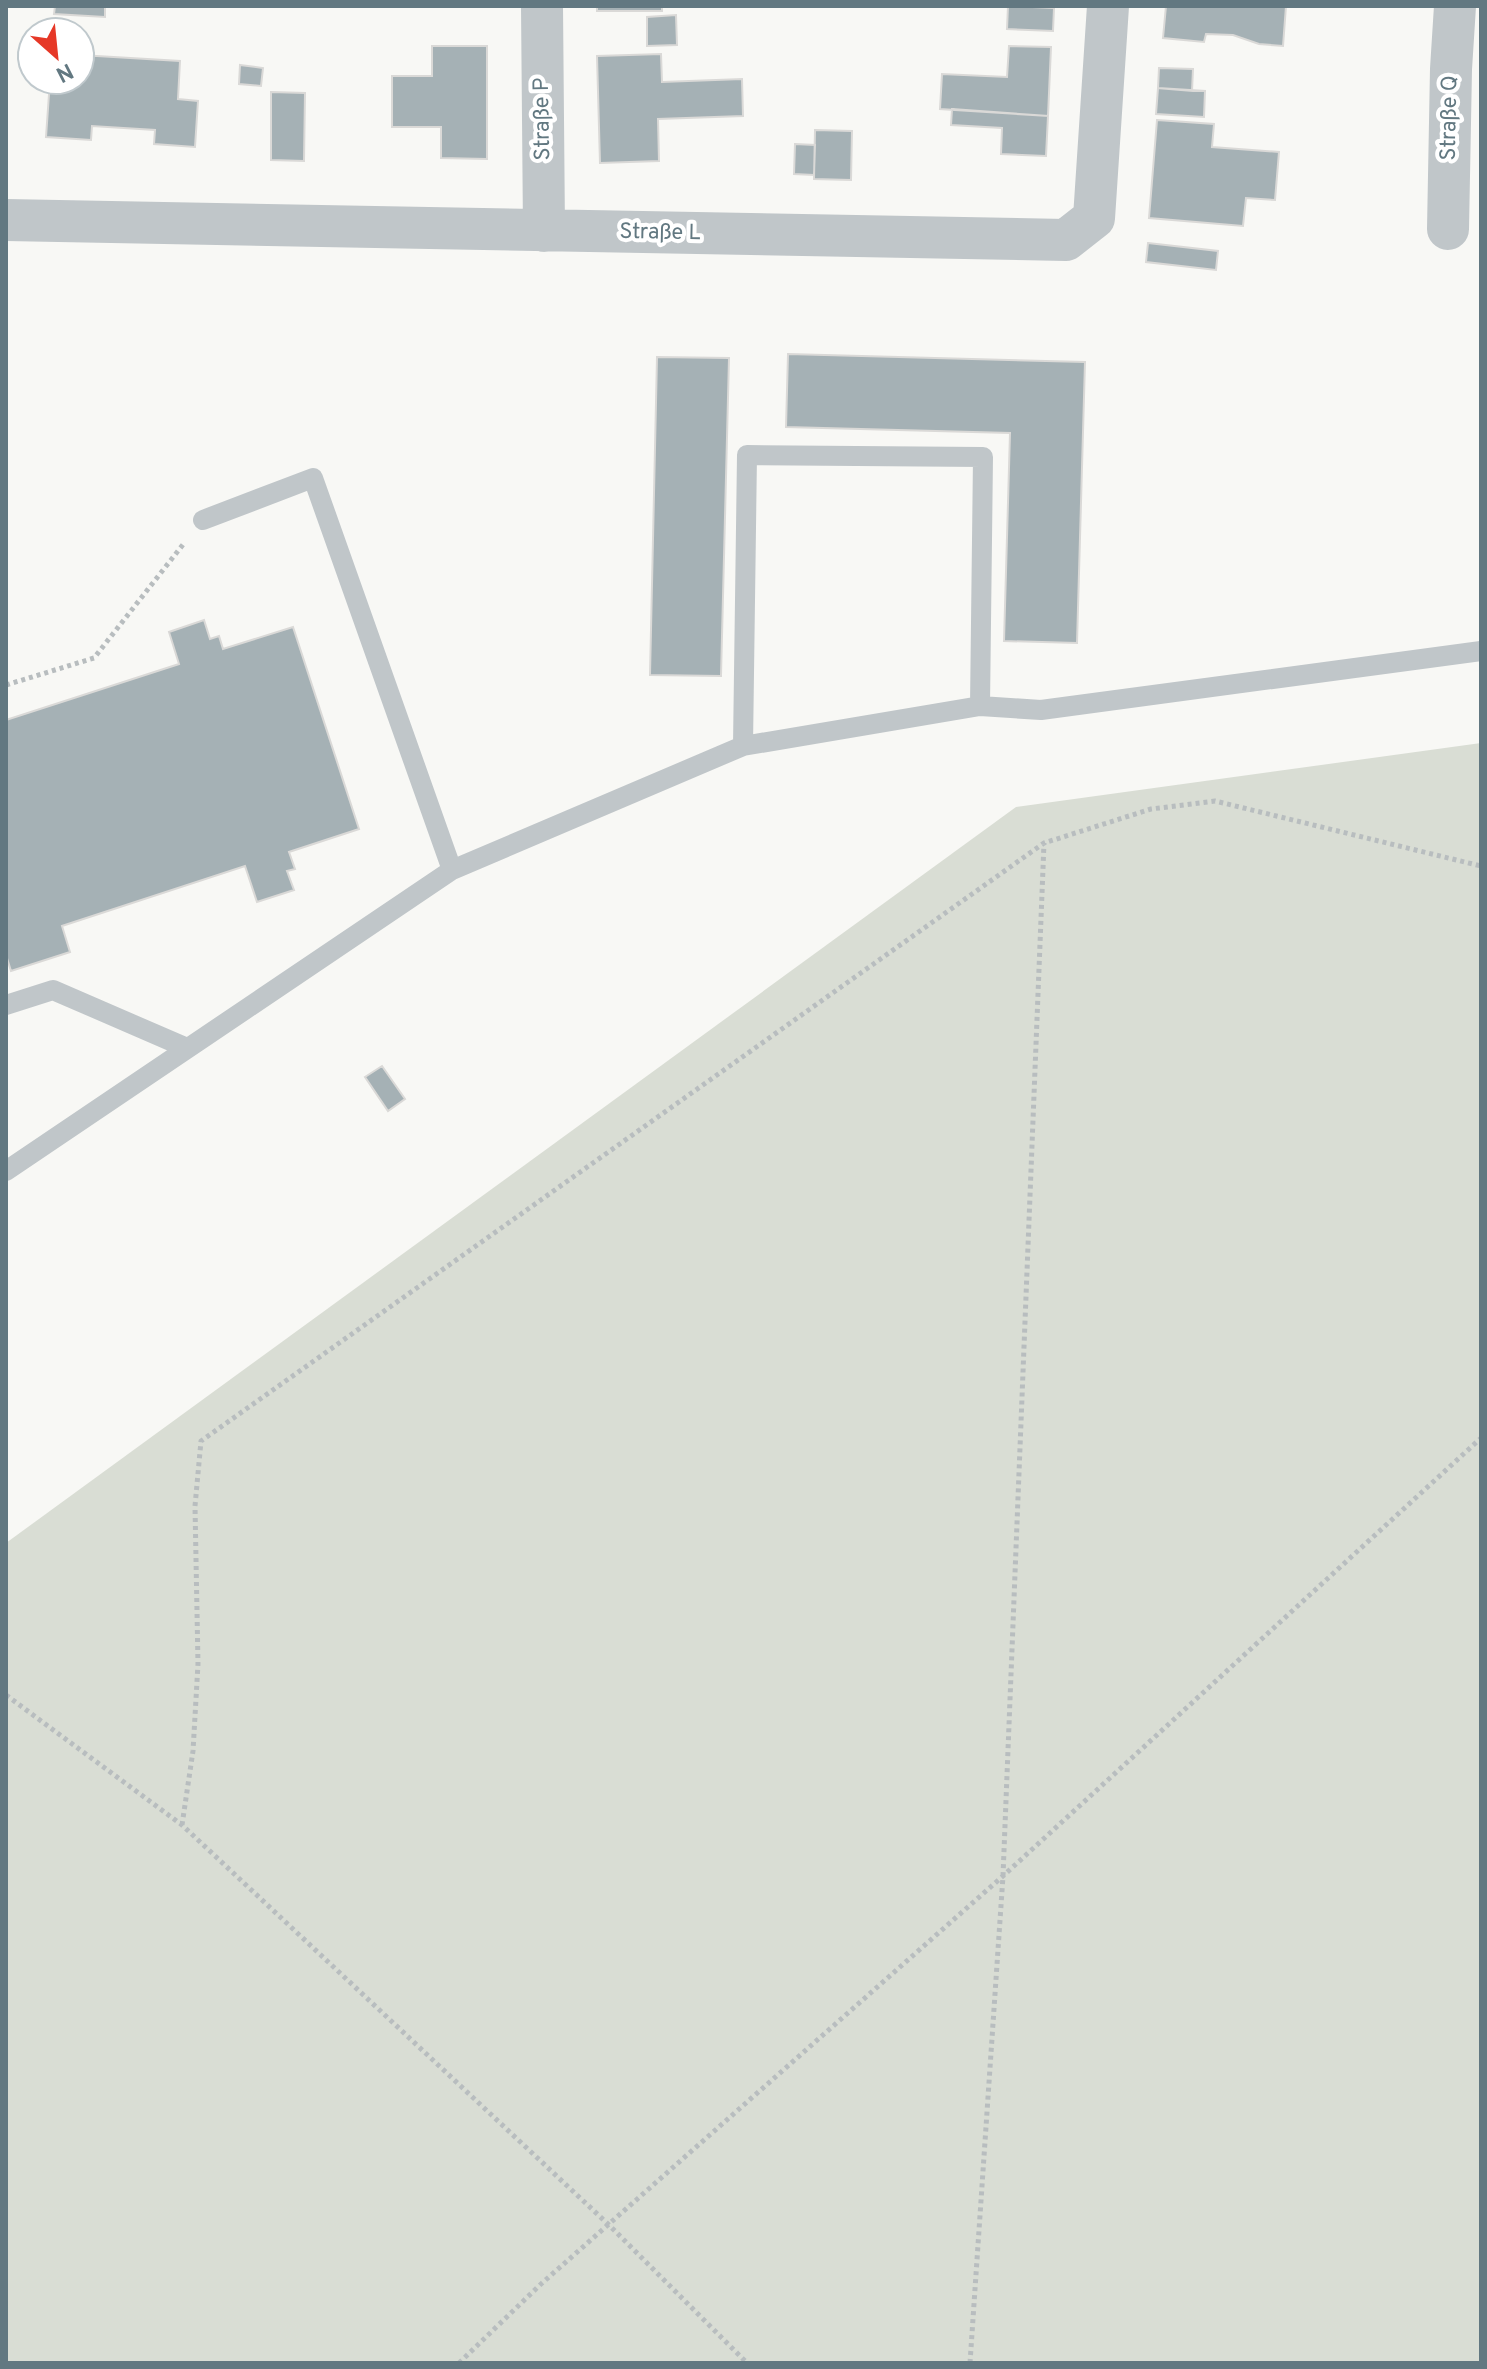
<svg xmlns="http://www.w3.org/2000/svg" width="1487" height="2369" font-family="Overpass,sans-serif">
<rect width="100%" height="100%" fill="#f8f8f5"/>
<path fill="#d9ddd4" d="M1481 743V2363H6V1543L1016 807Z"/>
<path fill="#a5b1b5" stroke="#dad9d7" stroke-width="2" d="M55 6H105V17L54 14Z
M597 6H662V11H597Z
M1008 6 1054 8 1053 31 1007 29Z
M1166 6H1286L1283 46 1259 44 1233 35 1206 34 1204 42 1163 38Z
M676 15 677 45 647 46V17Z
M432 46H487V159L441 158V127H392V76H432Z
M1009 46 1051 47 1048 116 940 109 942 74 1007 77Z
M661 54 662 82 742 79 743 116 658 119 659 161 600 163 597 56Z
M80 55 180 61 178 99 198 101 195 147 154 144 155 130 92 126 91 140 46 137 50 80H80Z
M240 65 263 68 261 86 239 84Z
M1159 68 1193 69 1192 91 1158 88Z
M1158 88 1205 91 1204 117 1156 114Z
M271 92 305 93 304 161 271 160Z
M952 109 1048 116 1046 156 1001 154 1002 128 951 125Z
M1157 120 1214 124 1212 147 1279 152 1275 200 1246 198 1243 226 1149 218Z
M815 130 852 131 851 180 814 179Z
M795 144 815 145 814 175 794 174Z
M1148 243 1218 251 1216 270 1146 262Z
M788 354 1085 362 1077 643 1004 641 1010 433 786 427Z
M657 357 729 358 721 676 650 675Z
M204 620 210 639 219 636 223 649 293 627 359 829 289 852 295 869 287 871 294 890 257 902 245 866 62 926 70 952 11 971 6 955V720L179 664 169 632Z
M382 1066 405 1099 388 1111 365 1077Z"/>
<g fill="none" stroke-linecap="round" stroke-linejoin="round">
<path stroke="#b8bdbf" stroke-width="5" stroke-dasharray="4 4" stroke-linecap="butt" d="M6 685 94 658 185 542
M6 1695 182 1825 609 2225 747 2363
M182 1825 193 1751 198 1664 195 1506 201 1441 1044 843 1151 809 1215 801 1481 866
M459 2363 541 2284 1003 1876 1481 1438
M970 2363 1003 1876 1044 843"/>
<path stroke="#c0c6c9" stroke-width="20" d="M203 520 313 478 452 870
M743 746 747 455 983 457 980 706
M6 1005 53 990 187 1048
M6 1171 452 870 743 746 980 706 1041 710 1481 651"/>
<path stroke="#c0c6c9" stroke-width="42" d="M542 6 544 231
M6 220 1066 240 1094 218 1108 6
M1448 229 1451 69 1455 6"/>
</g>
<g text-anchor="middle" dominant-baseline="central" stroke-width="8" stroke-linejoin="round" paint-order="stroke">
<g font-size="22" fill="#627881" stroke="#fff">
<text transform="translate(1450 118) rotate(-89)">Straße Q</text>
<text transform="translate(543 119) rotate(-91)">Straße P</text>
<text transform="translate(660 233) rotate(1)">Straße L</text>
</g>
</g>
<rect width="1487" height="2369" fill="none" stroke="#627881" stroke-width="16"/>
<g transform="translate(56 56) rotate(153)"><circle r="38" fill="#ffffff" stroke="#c0c9cd" stroke-width="2"/>
<path d="M0-6L14 30L0 20L-14 30Z" fill="#e63827"/>
<text y="-12" font-size="22" font-weight="bold" text-anchor="middle" fill="#627881">N</text>
</g>
</svg>
